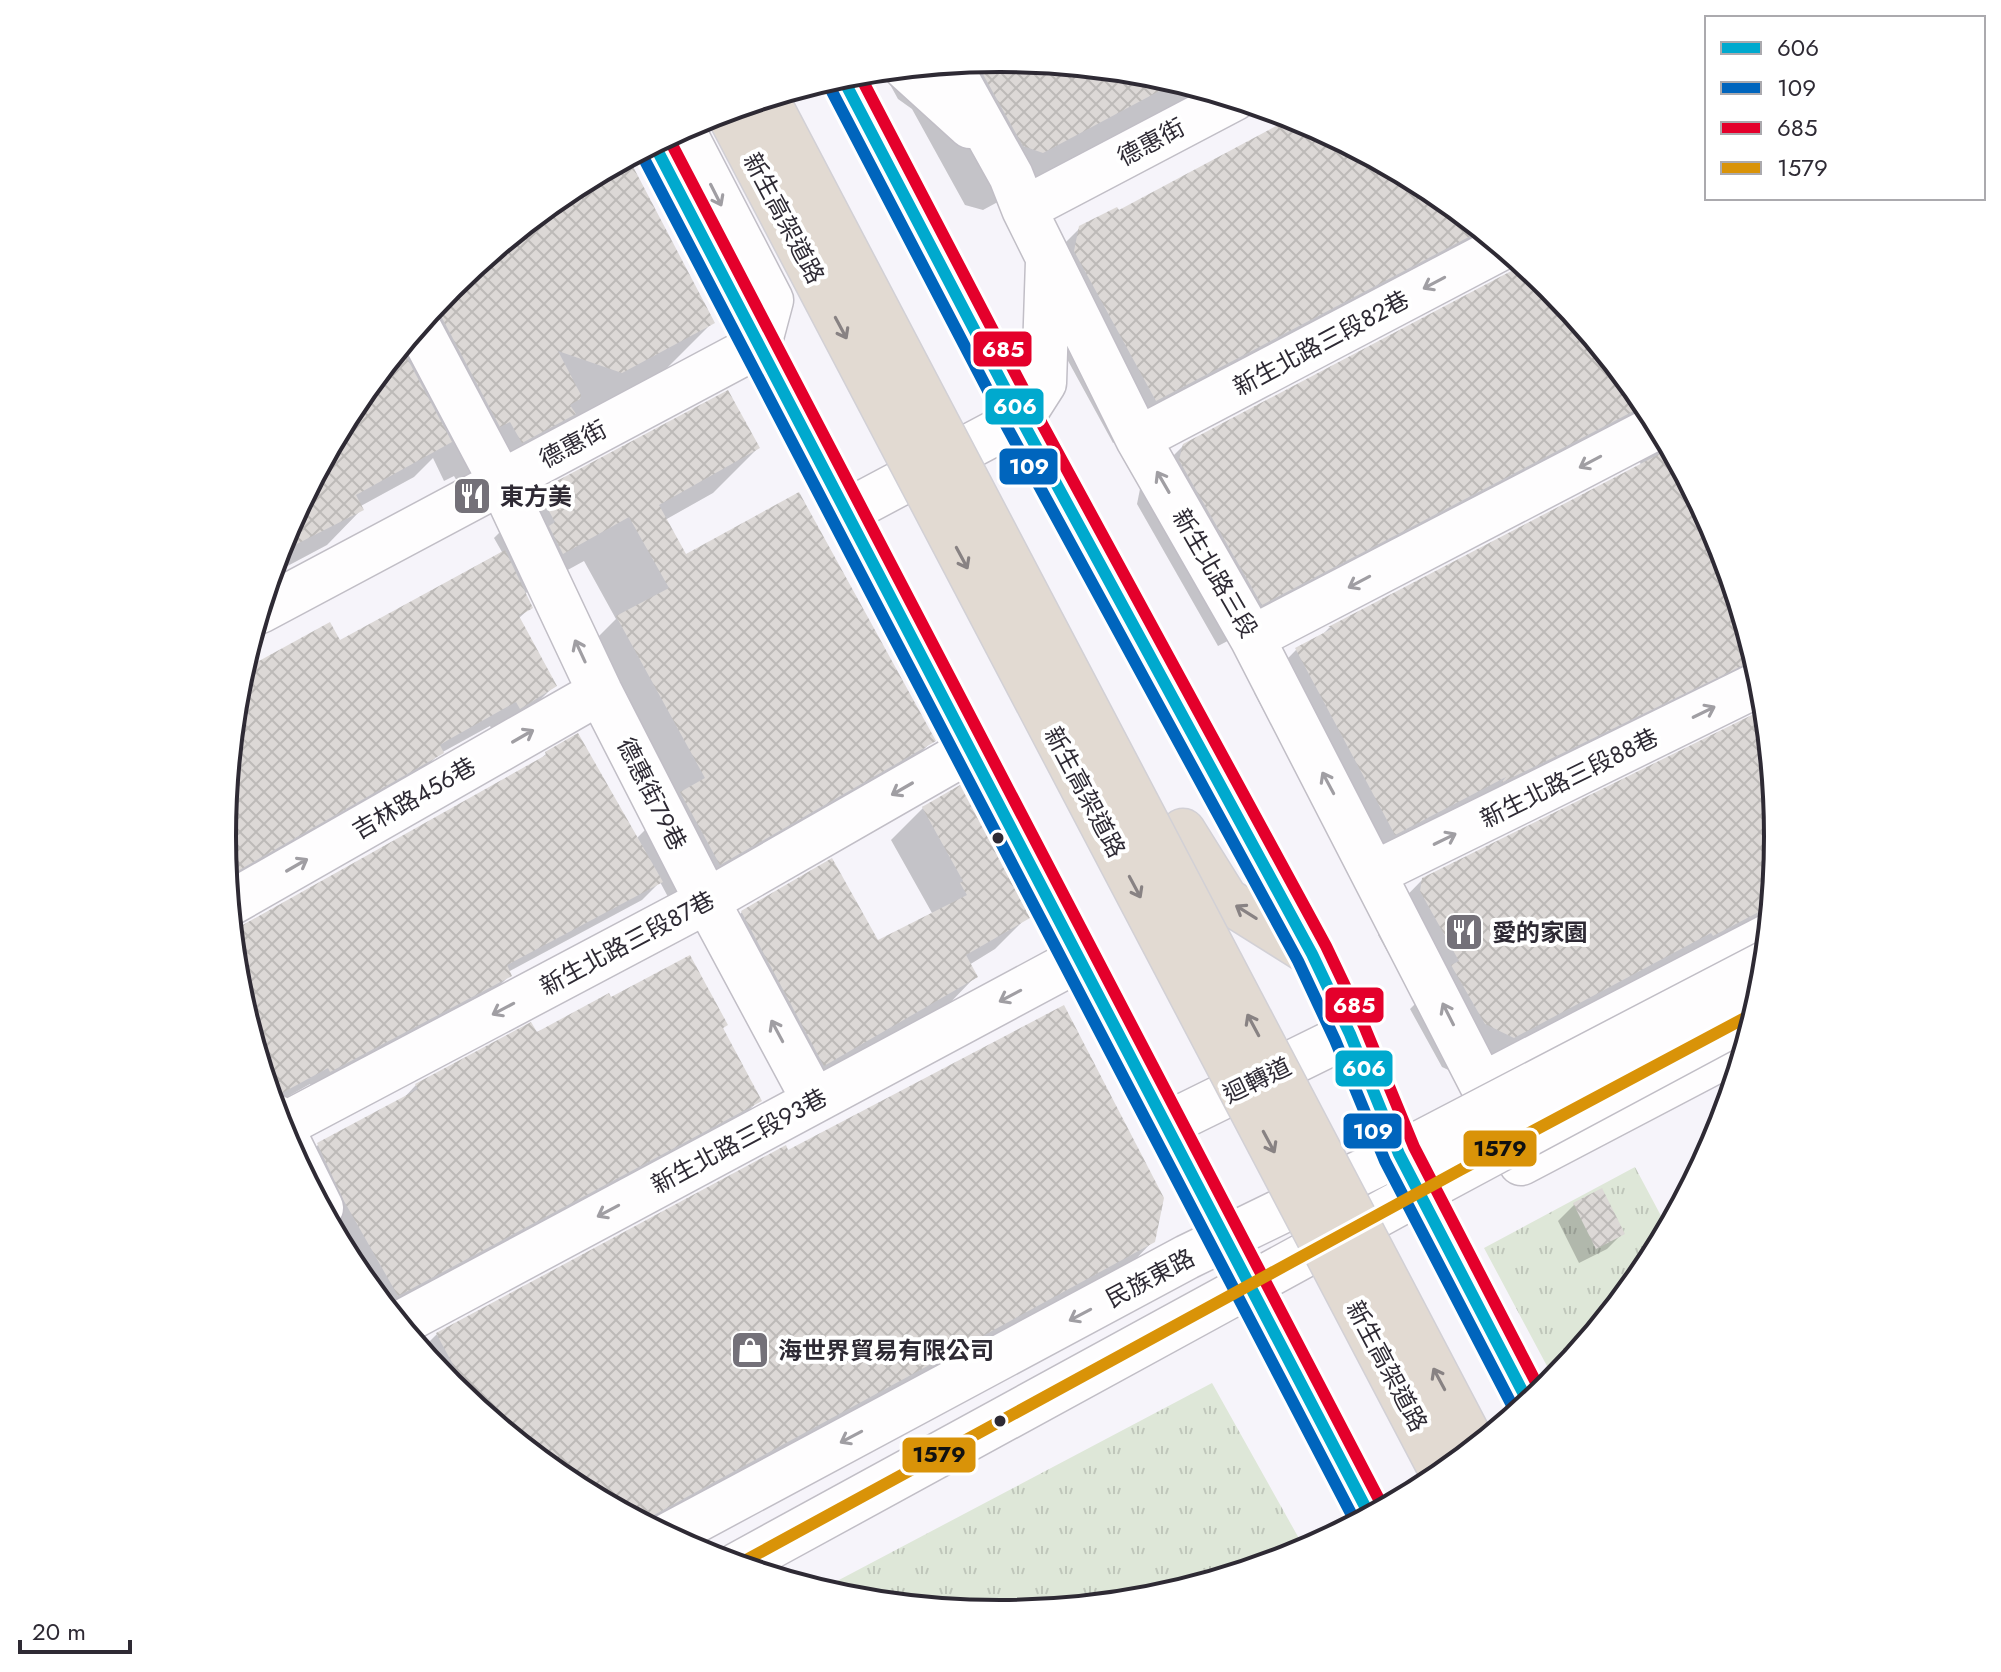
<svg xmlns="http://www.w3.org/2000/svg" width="2001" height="1672" font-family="Jost,'Noto Sans TC',sans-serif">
<defs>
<pattern id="park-tufts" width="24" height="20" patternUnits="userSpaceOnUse" patternTransform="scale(2)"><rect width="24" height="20" fill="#dee7d8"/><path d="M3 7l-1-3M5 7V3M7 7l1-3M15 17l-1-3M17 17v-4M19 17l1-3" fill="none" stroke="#bfc6ba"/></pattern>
<pattern id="building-cross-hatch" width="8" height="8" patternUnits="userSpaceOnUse" patternTransform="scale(2)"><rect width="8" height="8" fill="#dcd8d6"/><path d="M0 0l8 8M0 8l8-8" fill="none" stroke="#bdbab8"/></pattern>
</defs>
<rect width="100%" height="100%" fill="#f6f4fa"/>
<path fill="url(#park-tufts)" d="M1635 1167 1668 1229 1647 1269 1555 1381 1484 1248Z
M1212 1383 1306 1551 1152 1599 1000 1614 848 1599 820 1590Z"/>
<path fill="#dee7d8" d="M1137 1577 1170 1594 1152 1599 1086 1606Z"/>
<path fill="#0003" d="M1001 58 1153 73 1206 89 983 210 965 205 912 109 898 99 882 70Z
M1298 117 1433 189 1491 237 1447 267 1113 443 1032 295 1037 271 1080 228 1118 213Z
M626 158 713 322 658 377 466 497 454 476 444 481 433 458 414 477 359 507 361 510 327 545 280 570 269 581 282 538 354 403 451 286 569 189Z
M1512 273 1551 286 1648 404 1719 539 1729 570 1721 554 1710 560 1746 626 1757 663 1352 877 1254 693 1296 650 1320 637 1329 628 1641 466 1639 458 1603 446 1218 646 1137 504 1140 489 1184 445Z
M758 448 713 493 665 520 685 557 933 740 888 786 674 908 660 882 642 900 508 972 510 975 492 993 312 1089 310 1084 273 1105 237 987 232 930 242 928 539 760 546 754 636 839 657 818 572 663 616 619 584 561 524 594 530 608 518 619 555 685 525 715 494 733 490 726 439 754 415 778 227 886 223 836 241 674 339 642 502 552 494 538 539 493Z
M1766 704 1778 836 1770 924 1470 1080 1442 1067 1410 1009 1416 1003 1378 935 1380 923 1423 879 1753 717Z
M923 808 1027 917 995 949 969 965 975 977 944 1009 792 1096 710 944 742 912 877 943 932 913 891 840Z
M610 1000 721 1029 759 1100 714 1146 394 1317 353 1268 298 1165 318 1145 401 1101 416 1085Z
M787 1152 1153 1241 1129 1266 649 1526 568 1483 450 1386 421 1350 437 1334Z
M1574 1205 1623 1233 1607 1249 1579 1263 1558 1221Z"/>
<path fill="url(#building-cross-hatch)" d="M1001 58 1153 73 1178 81 1043 153 1023 146 979 67Z
M1295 116 1433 189 1482 230 1156 401 1074 251 1079 226 1117 207 1119 210Z
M628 157 715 323 622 373 558 351 581 395 580 399 570 405 576 414 522 443 510 422 500 427 440 314 433 307 451 286 569 189Z
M1522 262 1551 286 1647 404 1262 605 1179 460 1183 444 1515 269Z
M401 347 452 442 356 495 364 510 277 554 282 538 354 403Z
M728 390 760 448 659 505 686 554 799 492 936 741 720 865 680 792 705 778 616 616 669 588 629 517 563 554 549 526 555 522 538 491Z
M1671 448 1719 538 1704 546 1743 616 1756 659 1501 783 1506 777 1395 835 1295 648 1333 628 1328 627Z
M505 550 533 608 519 616 557 686 520 709 516 702 448 740 440 745 444 753 227 877 222 836 238 684 241 671 330 622 340 640Z
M1766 708 1778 836 1772 905 1713 936 1711 933 1514 1038 1485 1024 1451 965 1459 961 1420 891 1422 878Z
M578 733 663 882 507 965 512 976 330 1072 328 1068 282 1093 275 1092 262 1070 237 987 232 928 241 926 546 755 545 752Z
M960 785 1030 918 966 955 978 977 824 1066 741 911 832 858 878 940 967 895 960 883 963 881 922 807Z
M690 955 728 1025 723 1028 762 1101 398 1296 344 1201 317 1143 418 1089 415 1084 531 1022 537 1032 609 993 611 997Z
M1064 1005 1164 1198 1155 1242 641 1522 568 1483 476 1407 436 1333 786 1145 788 1150Z
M1602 1188 1625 1234 1596 1249 1573 1203Z"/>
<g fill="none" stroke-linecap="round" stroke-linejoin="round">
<defs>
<path id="minor" d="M948 63 1011 176 1024 209 1138 439 1252 638 1482 1085 1769 936
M905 67 970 126
M841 75 1021 419 1312 954 1350 1034 1399 1154 1529 1404
M654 144 1370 1516
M1024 209 1235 98
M418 326 501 482 600 692 707 901 814 1100
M1138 439 1503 247
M846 512 1021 419 1044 383 1048 261
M260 611 759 345 771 300 685 134 687 125
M1252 638 1659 426
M1375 873 1763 682
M229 904 600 692
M276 1117 321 1208
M1165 1125 1350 1034
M280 1127 707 901 970 750
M1521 1163 1746 1045
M399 1324 1079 959
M667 1536 1187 1257 1399 1154
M737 1565 1420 1192"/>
<path id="highway" d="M1183 831 1226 900 1312 954"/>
</defs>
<use href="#minor" stroke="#c1bec6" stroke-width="47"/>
<use href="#highway" stroke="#d2d0d5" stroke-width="47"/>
<use href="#minor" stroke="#fefdfe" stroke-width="44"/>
<use href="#highway" stroke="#e2dad2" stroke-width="44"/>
<defs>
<path id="minor-bridge" d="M1399 1154 1766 963
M1420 1192 1756 1012"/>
<path id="highway-bridge" d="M766 98 1475 1448
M727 110 1443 1474"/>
</defs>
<use href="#minor-bridge" stroke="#c1bec6" stroke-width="47" stroke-linecap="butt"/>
<use href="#highway-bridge" stroke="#d2d0d5" stroke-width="47" stroke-linecap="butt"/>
<use href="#minor-bridge" stroke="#fefdfe" stroke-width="44"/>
<use href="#highway-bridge" stroke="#e2dad2" stroke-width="44"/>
<defs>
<path id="bus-1" d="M841 75 1021 419 1312 954 1350 1034 1399 1154 1529 1404
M654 144 1370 1516"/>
<path id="bus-2" d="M827 82 1007 427 1298 961 1335 1040 1385 1161 1515 1411
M640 151 1356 1523"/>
<path id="bus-3" d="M858 72 1035 411 1326 946 1365 1028 1414 1147 1542 1394
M668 137 1384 1509"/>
<path id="bus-4" d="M737 1565 1460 1170 1756 1012"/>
</defs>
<use href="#bus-1" stroke="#fff" stroke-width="18"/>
<use href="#bus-2" stroke="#fff" stroke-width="18"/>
<use href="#bus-3" stroke="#fff" stroke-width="18"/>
<use href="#bus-4" stroke="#fff" stroke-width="18"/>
<use href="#bus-1" stroke="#00a9ce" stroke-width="12"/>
<use href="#bus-2" stroke="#0065bd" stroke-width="12"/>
<use href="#bus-3" stroke="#e4002b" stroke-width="12"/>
<use href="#bus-4" stroke="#d99308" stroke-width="12"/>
</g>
<defs><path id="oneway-shaft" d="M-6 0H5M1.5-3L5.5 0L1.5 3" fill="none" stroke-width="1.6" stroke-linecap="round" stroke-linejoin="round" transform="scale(2)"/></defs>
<g stroke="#a09ea3">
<use href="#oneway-shaft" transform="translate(716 195) rotate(63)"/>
<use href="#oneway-shaft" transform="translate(1434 283) rotate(152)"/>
<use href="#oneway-shaft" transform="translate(1590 462) rotate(152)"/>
<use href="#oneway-shaft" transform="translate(1163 482) rotate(-120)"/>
<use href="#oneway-shaft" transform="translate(1359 582) rotate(152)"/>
<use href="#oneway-shaft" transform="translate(580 651) rotate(-115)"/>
<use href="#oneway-shaft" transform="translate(1704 712) rotate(-26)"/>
<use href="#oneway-shaft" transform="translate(523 736) rotate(-30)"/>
<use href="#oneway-shaft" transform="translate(1328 783) rotate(-118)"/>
<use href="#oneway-shaft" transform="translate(902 789) rotate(150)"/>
<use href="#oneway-shaft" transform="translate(1445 839) rotate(-26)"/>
<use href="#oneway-shaft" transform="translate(297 865) rotate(-30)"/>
<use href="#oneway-shaft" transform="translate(1010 996) rotate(152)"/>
<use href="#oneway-shaft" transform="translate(503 1009) rotate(152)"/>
<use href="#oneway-shaft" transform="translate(1448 1014) rotate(-117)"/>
<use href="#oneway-shaft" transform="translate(777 1031) rotate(-118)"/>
<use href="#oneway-shaft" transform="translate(608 1211) rotate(152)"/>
<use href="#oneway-shaft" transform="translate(1080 1315) rotate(152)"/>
<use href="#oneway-shaft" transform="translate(851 1437) rotate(152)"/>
</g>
<g stroke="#888283">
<use href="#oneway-shaft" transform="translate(841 328) rotate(62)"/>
<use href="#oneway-shaft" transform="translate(962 558) rotate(62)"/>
<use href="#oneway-shaft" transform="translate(1135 887) rotate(62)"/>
<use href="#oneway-shaft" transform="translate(1246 912) rotate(-148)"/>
<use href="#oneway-shaft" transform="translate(1253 1025) rotate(-118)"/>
<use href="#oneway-shaft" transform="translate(1269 1142) rotate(62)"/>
<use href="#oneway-shaft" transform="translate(1439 1379) rotate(-118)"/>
</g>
<defs>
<symbol id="restaurant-square" viewBox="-11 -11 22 22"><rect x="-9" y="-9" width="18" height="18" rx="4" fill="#747179" stroke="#fff"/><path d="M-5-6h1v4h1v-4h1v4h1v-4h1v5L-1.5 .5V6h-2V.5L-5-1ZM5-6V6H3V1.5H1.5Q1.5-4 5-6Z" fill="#fff"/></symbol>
<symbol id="shop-square" viewBox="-11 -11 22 22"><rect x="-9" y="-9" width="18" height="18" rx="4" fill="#747179" stroke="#fff"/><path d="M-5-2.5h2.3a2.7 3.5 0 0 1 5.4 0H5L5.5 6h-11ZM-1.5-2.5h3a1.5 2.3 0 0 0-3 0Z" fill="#fff"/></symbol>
</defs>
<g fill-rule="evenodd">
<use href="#restaurant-square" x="450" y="474" width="44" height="44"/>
<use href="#restaurant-square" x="1442" y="910" width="44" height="44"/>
<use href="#shop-square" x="728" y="1328" width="44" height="44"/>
</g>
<g fill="#2e2a34" stroke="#fff" stroke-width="3">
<circle cx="998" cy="838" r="7"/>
<circle cx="1000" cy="1421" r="7"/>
</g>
<g text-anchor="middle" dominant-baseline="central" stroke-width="8" stroke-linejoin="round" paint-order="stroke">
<g font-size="24" fill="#2e2a34" stroke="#fff">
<text transform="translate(1151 142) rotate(-28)">德惠街</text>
<text transform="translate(784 218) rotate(62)">新生高架道路</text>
<text transform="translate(1321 343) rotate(-28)">新生北路三段82巷</text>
<text transform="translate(573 444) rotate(-28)">德惠街</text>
<text transform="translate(1215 573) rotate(60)">新生北路三段</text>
<text transform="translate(1569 778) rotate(-26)">新生北路三段88巷</text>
<text transform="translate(1085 792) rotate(62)">新生高架道路</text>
<text transform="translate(652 794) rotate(63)">德惠街79巷</text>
<text transform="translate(414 798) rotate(-30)">吉林路456巷</text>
<text transform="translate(627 943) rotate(-28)">新生北路三段87巷</text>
<text transform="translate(1257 1080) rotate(-26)">迴轉道</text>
<text transform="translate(739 1141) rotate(-28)">新生北路三段93巷</text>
<text transform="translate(1150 1278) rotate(-28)">民族東路</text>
<text transform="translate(1387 1366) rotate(62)">新生高架道路</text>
</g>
<g font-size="24" font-weight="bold" fill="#2e2a34" stroke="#fff" text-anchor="start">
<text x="500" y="496">東方美</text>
<text x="1492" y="932">愛的家園</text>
<text x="778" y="1350">海世界貿易有限公司</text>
</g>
</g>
<path d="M0 0H2001V1672H0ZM236 836a764 764 0 1 1 1528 0a764 764 0 1 1-1528 0Z" fill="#fff" fill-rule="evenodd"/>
<path fill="none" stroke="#2e2a34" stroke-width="4" d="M236 836a764 764 0 1 1 1528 0a764 764 0 1 1-1528 0Z"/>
<g stroke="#fff" stroke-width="3">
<rect x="972" y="330" width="61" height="38" rx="8" fill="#e4002b"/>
<rect x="984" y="387" width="61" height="39" rx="8" fill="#00a9ce"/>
<rect x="998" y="447" width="61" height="39" rx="8" fill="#0065bd"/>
<rect x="1324" y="986" width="61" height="38" rx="8" fill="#e4002b"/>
<rect x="1334" y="1049" width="60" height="39" rx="8" fill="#00a9ce"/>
<rect x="1342" y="1112" width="61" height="38" rx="8" fill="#0065bd"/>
<rect x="1462" y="1129" width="76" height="39" rx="8" fill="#d99308"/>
<rect x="901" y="1436" width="76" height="38" rx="8" fill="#d99308"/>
</g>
<g font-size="22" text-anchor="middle" font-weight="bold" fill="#fff">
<text x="1003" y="357">685</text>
<text x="1015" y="414">606</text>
<text x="1029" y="474">109</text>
<text x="1354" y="1013">685</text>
<text x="1364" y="1076">606</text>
<text x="1373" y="1139">109</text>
</g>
<g font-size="22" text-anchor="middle" font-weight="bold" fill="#111">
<text x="1500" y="1156">1579</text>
<text x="939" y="1462">1579</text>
</g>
<rect x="1705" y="16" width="280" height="184" fill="#ffffff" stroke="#abaaae" stroke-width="2"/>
<rect x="1721" y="42" width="40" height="12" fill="#00a9ce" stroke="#abaaae" stroke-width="2"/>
<text x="1777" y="56" font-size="24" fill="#2e2a34">606</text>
<rect x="1721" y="82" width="40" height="12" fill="#0065bd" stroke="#abaaae" stroke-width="2"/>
<text x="1777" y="96" font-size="24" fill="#2e2a34">109</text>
<rect x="1721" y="122" width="40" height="12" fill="#e4002b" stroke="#abaaae" stroke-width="2"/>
<text x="1777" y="136" font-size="24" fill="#2e2a34">685</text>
<rect x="1721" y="162" width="40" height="12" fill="#d99308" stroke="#abaaae" stroke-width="2"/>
<text x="1777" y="176" font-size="24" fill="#2e2a34">1579</text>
<path d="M20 1640v12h110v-12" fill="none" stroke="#2e2a34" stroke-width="4"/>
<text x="32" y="1640" font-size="24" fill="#2e2a34" stroke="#ffffff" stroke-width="6" paint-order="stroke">20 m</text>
</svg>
